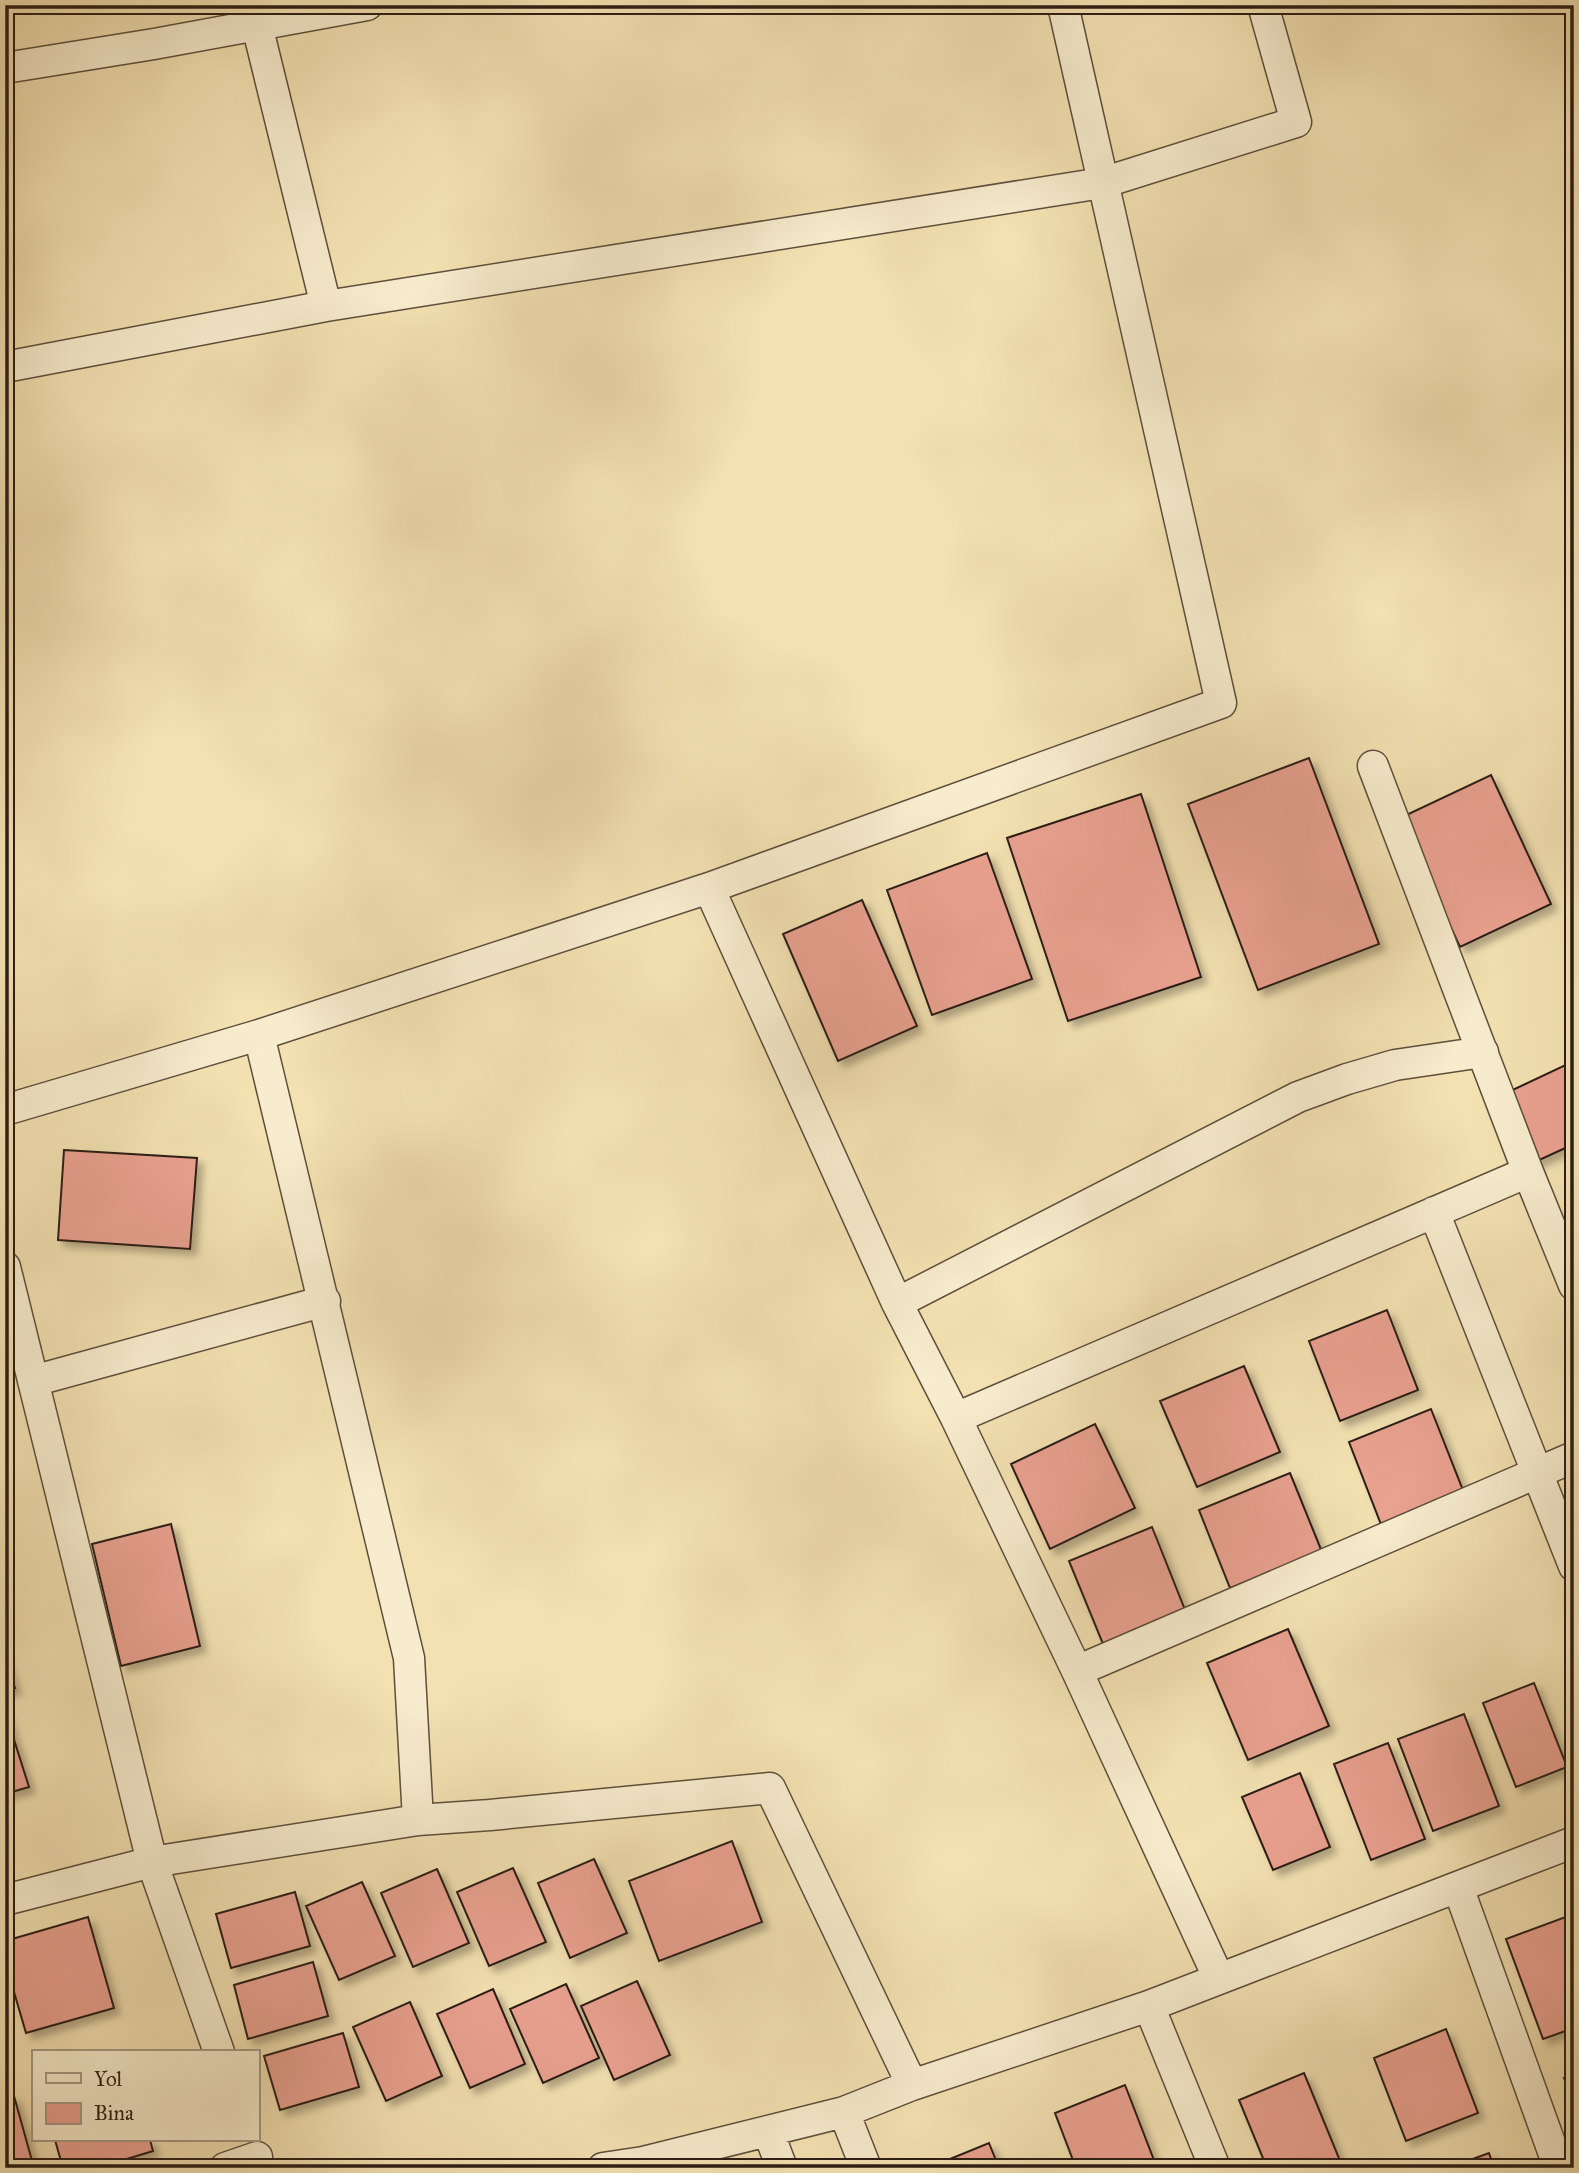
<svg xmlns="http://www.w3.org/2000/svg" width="1579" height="2173" font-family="'IM FELL Great Primer',serif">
<defs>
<filter id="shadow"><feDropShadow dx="6" dy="6" stdDeviation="3.5" flood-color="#0004"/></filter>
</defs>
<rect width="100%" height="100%" fill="#f3e1b2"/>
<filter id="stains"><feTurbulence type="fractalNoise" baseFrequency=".00286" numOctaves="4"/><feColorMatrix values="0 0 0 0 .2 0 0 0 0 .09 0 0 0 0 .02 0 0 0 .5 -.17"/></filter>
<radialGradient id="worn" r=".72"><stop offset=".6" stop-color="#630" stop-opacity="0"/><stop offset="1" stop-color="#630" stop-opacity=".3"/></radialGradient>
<path fill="#e9a190" stroke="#2c1e15" stroke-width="2" filter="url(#shadow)" d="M1309 758 1379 944 1258 990 1188 804Z
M1491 775 1551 904 1460 947 1400 818Z
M1141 794 1201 977 1068 1021 1007 838Z
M987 853 1032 979 932 1015 887 890Z
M862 900 917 1026 838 1061 783 934Z
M1574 1061V1144L1535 1162 1504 1094Z
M64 1150 197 1158 190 1249 58 1240Z
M1387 1310 1418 1390 1340 1421 1309 1341Z
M1244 1366 1280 1452 1197 1487 1160 1401Z
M1431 1409 1464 1493 1382 1527 1349 1442Z
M1095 1424 1135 1508 1050 1549 1011 1464Z
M1290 1473 1322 1552 1230 1588 1199 1510Z
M171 1524 200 1646 121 1666 92 1544Z
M1152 1527 1185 1610 1103 1644 1069 1561Z
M1288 1629 1329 1726 1248 1760 1207 1663Z
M5 1658 15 1688 5 1691Z
M1534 1683 1567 1767 1516 1787 1483 1703Z
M5 1711 29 1787 5 1794Z
M1464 1714 1499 1806 1433 1831 1398 1739Z
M1388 1743 1425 1839 1371 1860 1334 1764Z
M1300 1773 1330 1847 1273 1870 1242 1797Z
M732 1841 762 1922 659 1961 629 1881Z
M594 1859 627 1933 570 1958 538 1883Z
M513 1868 546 1942 489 1966 457 1892Z
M437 1869 469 1943 413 1967 381 1893Z
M362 1882 395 1956 339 1980 306 1906Z
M295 1892 310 1946 231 1968 216 1914Z
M1571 1915 1574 1923V2028L1543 2039 1506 1939Z
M88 1917 114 2008 26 2033 5 1961V1941Z
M313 1962 328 2016 248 2039 234 1985Z
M637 1981 670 2055 614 2080 581 2006Z
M566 1984 599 2058 543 2083 510 2009Z
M493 1989 525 2064 470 2088 437 2014Z
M410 2002 442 2076 386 2101 353 2027Z
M1446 2029 1478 2113 1406 2141 1374 2058Z
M343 2033 359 2087 280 2110 264 2056Z
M1304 2073 1343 2168H1267L1239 2100Z
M1574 2075V2101L1564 2078Z
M1125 2085 1157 2168H1076L1055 2113Z
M14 2096 34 2168H5V2098Z
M55 2140H150L153 2151 97 2168H63Z
M989 2143 999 2168H928Z
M1489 2153 1494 2168H1448Z"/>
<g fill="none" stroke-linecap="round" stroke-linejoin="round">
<defs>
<path id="street" d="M252 5 326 306
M5 68 154 44 367 5
M5 367 326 306 1102 183 1296 122 1263 5
M1373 766 1528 1172 1574 1285
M709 888 897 1303 956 1418 1077 1671 1219 1979
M259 1035 409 1658 418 1820
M5 1110 259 1035 709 888 1221 703 1063 5
M1434 1212 1574 1566
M5 1267 152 1862 219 2052
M897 1303 1298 1097 1347 1079 1395 1065 1483 1052
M33 1381 325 1301
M956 1418 1528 1172
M1077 1671 1574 1457
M1458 1887 1559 2168
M5 1900 152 1862 418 1820 490 1815 770 1788 912 2085
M1149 2006 1215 2168
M844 2112 866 2168
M768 2131 782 2168
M225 2168 257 2157
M603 2168 643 2162 844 2112 912 2085 1149 2006 1574 1842"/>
</defs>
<use href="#street" stroke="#5e4f3c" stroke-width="33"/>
<use href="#street" stroke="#f7eccd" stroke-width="30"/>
</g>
<rect width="1579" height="2173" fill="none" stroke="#f3e1b2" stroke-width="28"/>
<rect x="7" y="7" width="1565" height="2159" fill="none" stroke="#2c1e15" stroke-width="3.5"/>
<rect x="14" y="14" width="1551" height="2145" fill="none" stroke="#2c1e15" stroke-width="2"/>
<rect x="32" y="2050" width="228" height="91" fill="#f7eccd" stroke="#a69a83" stroke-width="2"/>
<rect x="46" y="2073" width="35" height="10" fill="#f7eccd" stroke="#a69a83" stroke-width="2"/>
<text x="94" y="2086" font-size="21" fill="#2c1e15">Yol</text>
<rect x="46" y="2103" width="35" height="21" fill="#e9a190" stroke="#a69a83" stroke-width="2"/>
<text x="94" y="2120" font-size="21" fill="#2c1e15">Bina</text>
<rect width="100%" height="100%" filter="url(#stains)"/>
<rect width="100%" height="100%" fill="url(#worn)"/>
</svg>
